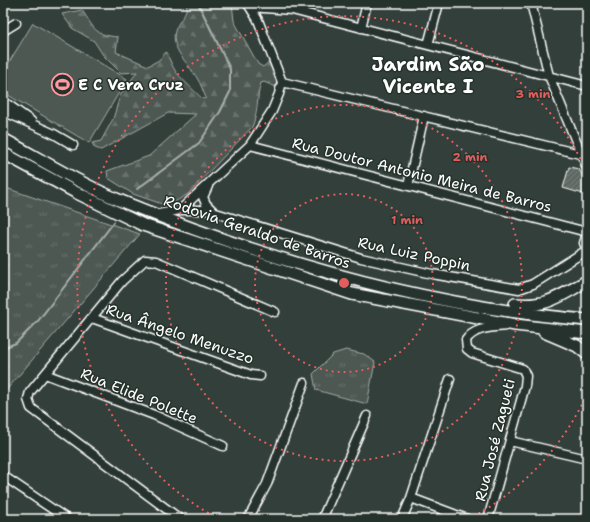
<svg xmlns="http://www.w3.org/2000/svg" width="590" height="522" font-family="'Shantell Sans',sans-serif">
<defs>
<pattern id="forest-firs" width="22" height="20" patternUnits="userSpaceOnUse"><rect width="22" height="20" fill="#4d5853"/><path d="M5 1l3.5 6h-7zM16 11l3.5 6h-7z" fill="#68716d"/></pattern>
<pattern id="park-tufts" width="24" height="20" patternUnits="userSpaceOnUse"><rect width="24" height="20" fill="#4d5853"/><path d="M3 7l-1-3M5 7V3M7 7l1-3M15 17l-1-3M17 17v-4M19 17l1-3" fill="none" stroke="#68716d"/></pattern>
<pattern id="building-hatch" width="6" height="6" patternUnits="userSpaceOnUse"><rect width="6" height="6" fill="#5f6964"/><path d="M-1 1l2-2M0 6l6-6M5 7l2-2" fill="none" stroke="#77807b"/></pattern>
</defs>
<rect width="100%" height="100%" fill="#333f3a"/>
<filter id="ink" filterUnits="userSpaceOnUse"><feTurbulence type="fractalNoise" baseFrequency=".025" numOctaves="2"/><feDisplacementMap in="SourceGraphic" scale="8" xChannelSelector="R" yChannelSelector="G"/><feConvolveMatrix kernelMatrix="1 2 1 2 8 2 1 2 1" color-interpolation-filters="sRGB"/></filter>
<g filter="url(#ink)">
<path fill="url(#forest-firs)" stroke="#a6aca9" d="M182 3H232L234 21 258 64 263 67 270 61 279 85 276 87 264 82 261 83C256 98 259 111 252 127L188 194 168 206 133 194 108 178 107 171 149 156 196 114 168 113 101 150 95 148 92 143 101 141 113 119 120 96 137 72 121 73 103 55 94 41 72 28 62 14 82 10C94 28 94 35 118 37L116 52 148 66 159 60 166 52C169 58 172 66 176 72 178 75 201 98 203 99L206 98C203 91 201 84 197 78 189 64 170 49 175 31 178 21 186 16 187 5Z"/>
<path fill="url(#park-tufts)" stroke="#a6aca9" d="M3 187 140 234 3 394Z
M346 350 364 354 375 362 367 404 316 390 313 374 333 354Z"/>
<path fill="#4d5853" stroke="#a6aca9" d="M33 23 127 79 89 143 3 92V72Z"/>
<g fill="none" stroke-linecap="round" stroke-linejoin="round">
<path stroke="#abb0ae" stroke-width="2" d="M137 189 199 143 220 112 230 92V69L198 3
M3 348 16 343 38 321 114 222"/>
</g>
<path fill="url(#building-hatch)" stroke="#fff" d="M569 167 579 169 587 185V195L563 188Z"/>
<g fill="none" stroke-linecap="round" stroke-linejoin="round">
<defs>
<path id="minor" d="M531 3 549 76 587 168
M250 7 292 10 587 86
M361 28 367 3
M3 31 16 23
M428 45 439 3
M282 82 580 154
M3 101 31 121
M3 111 54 134 73 145
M250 145 587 232
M208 186 203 197 206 204 213 211
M408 186 424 116
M180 210 250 145 272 111 279 94 282 82 258 20 248 4
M159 214 180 210H206L361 258 432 274 519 289 533 284 587 250 584 243 587 234
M92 318 251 375 260 376
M45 374 154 415 223 446
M510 441 587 459
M5 477 67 519
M411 498 467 519
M180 519 31 408 28 399 30 392 122 281 145 260 156 261 275 312
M248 519 267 484 304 383
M322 519 367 416
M402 519 411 498 450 379
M488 519 525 386 526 376 523 369 472 353 467 349 466 340C475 327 491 328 506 326"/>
<path id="highway" d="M3 139C42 160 80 184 121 201 269 261 427 307 587 320
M3 153 77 193 143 225 352 294 515 325 587 333
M515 304C549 307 559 296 587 281
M544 332 577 346 587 354"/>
</defs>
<use href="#minor" stroke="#fff" stroke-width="11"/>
<use href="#highway" stroke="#fff" stroke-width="14"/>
<use href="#minor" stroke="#26332d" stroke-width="8"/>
<use href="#highway" stroke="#26332d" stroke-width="11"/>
</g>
</g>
<g fill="none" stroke="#e05e5e" stroke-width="2" stroke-dasharray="2 4">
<circle cx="344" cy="283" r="89"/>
<circle cx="344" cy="283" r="178"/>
<path d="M587 394A267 267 0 0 1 469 519M219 519A267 267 0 1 1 587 172"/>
</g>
<defs>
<symbol id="stadium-ring" viewBox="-11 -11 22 22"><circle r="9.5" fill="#26332d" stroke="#ff9aa2" stroke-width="1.5"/><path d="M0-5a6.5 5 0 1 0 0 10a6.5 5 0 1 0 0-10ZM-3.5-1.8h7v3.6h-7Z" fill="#ff9aa2"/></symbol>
</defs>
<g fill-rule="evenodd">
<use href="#stadium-ring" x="50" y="72" width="25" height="25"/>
</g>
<g text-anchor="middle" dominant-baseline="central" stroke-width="3" stroke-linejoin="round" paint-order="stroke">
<g font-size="15" font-weight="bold" fill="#fff" stroke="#26332d" text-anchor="start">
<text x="78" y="85">E C Vera Cruz</text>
</g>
<g font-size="15" fill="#fff" stroke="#26332d">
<text transform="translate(422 175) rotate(14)">Rua Doutor Antonio Meira de Barros</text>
<text transform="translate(257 232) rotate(19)">Rodovia Geraldo de Barros</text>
<text transform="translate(414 254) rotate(12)">Rua Luiz Poppin</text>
<text transform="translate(180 334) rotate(19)">Rua Ângelo Menuzzo</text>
<text transform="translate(139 396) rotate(22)">Rua Elide Polette</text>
<text transform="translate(495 440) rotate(-76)">Rua José Zagueti</text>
</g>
<g font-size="19" font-weight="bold" fill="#fff" stroke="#26332d">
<text x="428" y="64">Jardim São<tspan x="428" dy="22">Vicente I</tspan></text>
</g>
</g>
<circle cx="344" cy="283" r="6" fill="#e05e5e" stroke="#26332d" stroke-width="2"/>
<g font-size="12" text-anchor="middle" font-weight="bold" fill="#e05e5e" stroke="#26332d" stroke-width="3" stroke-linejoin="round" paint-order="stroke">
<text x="533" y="98">3 min</text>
<text x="470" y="161">2 min</text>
<text x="407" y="224">1 min</text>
</g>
<rect width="590" height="522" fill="none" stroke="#26332d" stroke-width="16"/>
<rect x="8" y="8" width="574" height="506" fill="none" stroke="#fff" stroke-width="1.5" filter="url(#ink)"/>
</svg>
